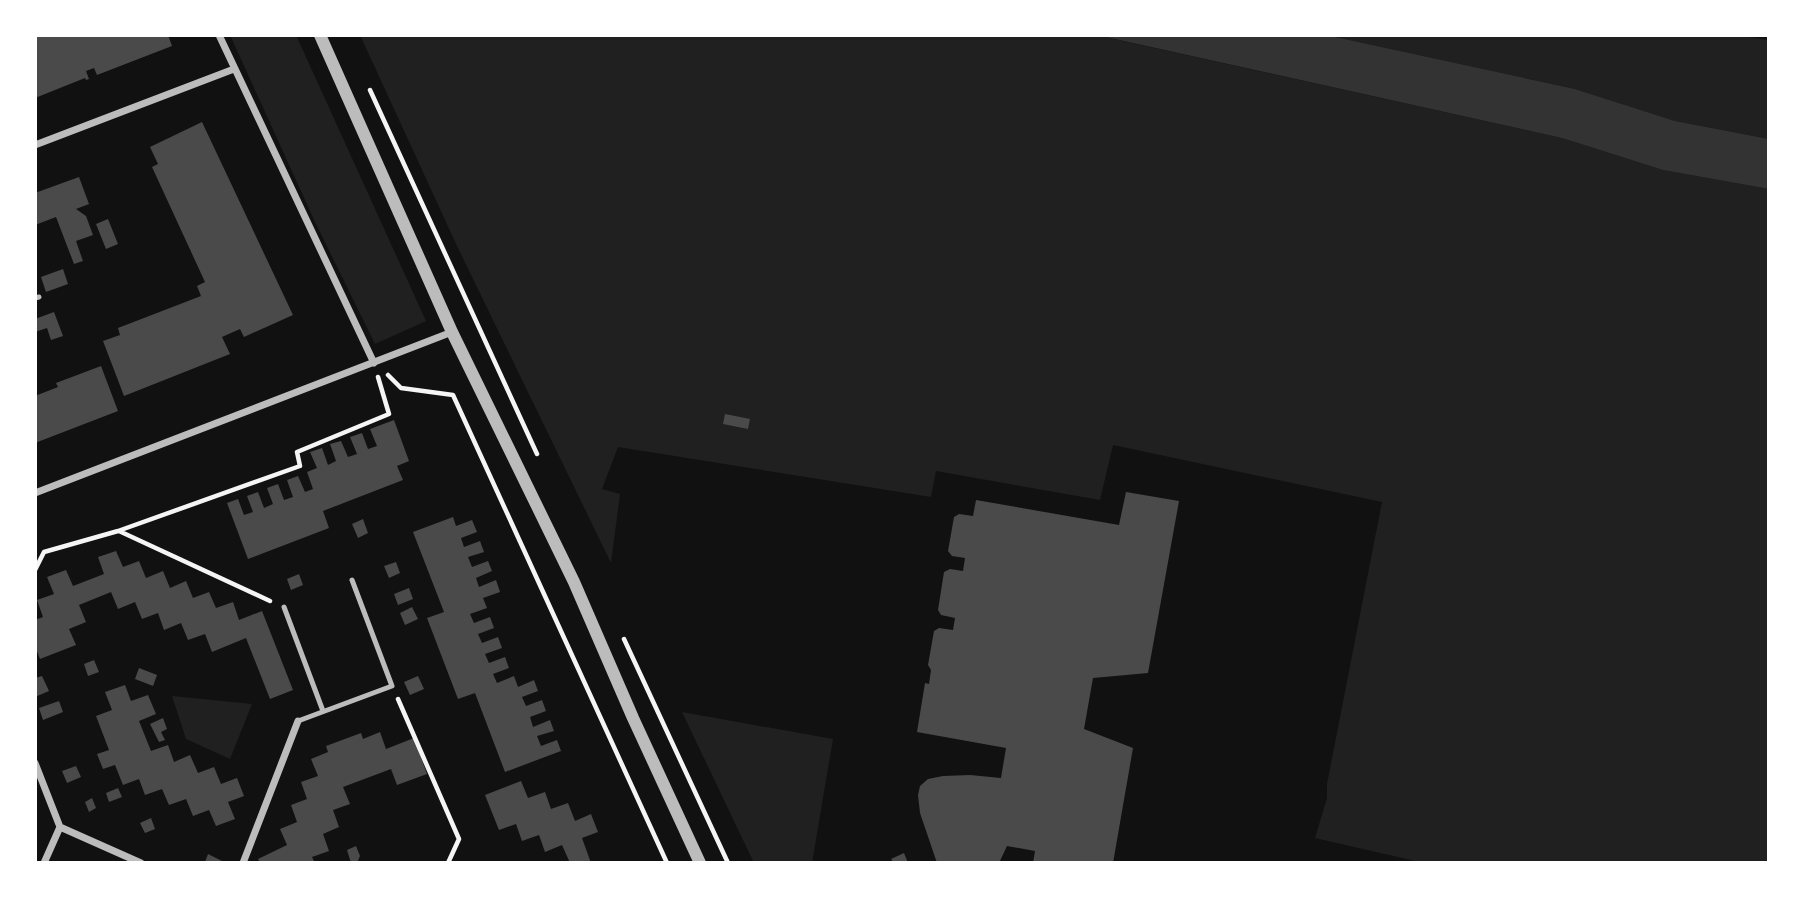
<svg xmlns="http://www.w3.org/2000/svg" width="1804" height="898" font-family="Raleway,sans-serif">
<rect width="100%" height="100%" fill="#111"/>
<path fill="#202020" d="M230 35H296L426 321 375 344 316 224Z
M360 35H1096L1562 138 1663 170 1769 189V863H1424L1315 838 1327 798V784L1382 502 1113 445 1100 500 936 471 931 497 618 447 602 489 620 494 611 563 457 246Z
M1326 35H1735L1769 40V139L1675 121 1575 89Z
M172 696 252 704 230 759 186 739Z
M682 712 833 739 812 863H754Z"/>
<path fill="#333" d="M1097 35H1326L1575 89 1675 121 1769 139V189L1663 170 1562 138Z"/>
<path fill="#4a4a4a" d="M35 35H168L172 46 97 75 94 68 86 71 89 79 86 80 85 78 35 98Z
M202 122 293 315 244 337 240 329 222 337 230 354 124 396 103 341 120 335 118 328 201 296 197 286 205 282 152 167 158 164 150 147Z
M79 177 89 204 76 209 86 216 93 235 76 241 83 261 74 264 56 217 35 225V193Z
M108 219 118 244 106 249 96 224Z
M63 269 68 284 46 292 41 277Z
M54 312 63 336 51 340 47 328 35 332V319Z
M101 366 118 411 35 443V396L58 387 56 383Z
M725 414 750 419 748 429 723 424Z
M394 420 409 461 397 466 403 480 323 511 329 528 248 559 227 503 238 499 244 515 253 512 247 496 258 492 264 508 273 504 267 488 278 484 284 500 293 497 287 480 298 476 305 492 313 489 307 472 317 468 310 452 322 448 328 465 336 461 330 444 341 441 348 457 357 454 350 437 362 433 368 449 377 446 370 429Z
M1126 492 1179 501 1148 673 1093 678 1084 729 1133 748 1113 863H1033L1035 851 1007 846 999 863H937L920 813 918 795 920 786 928 779 943 776 970 775 1001 778 1006 748 917 732 925 683 929 684 931 670 928 665 934 631 939 628 953 630 955 618 941 615 938 610 944 572 950 569 963 571 965 558 952 556 948 551 954 517 959 514 973 516 976 500 1119 525Z
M453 517 456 526 472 520 477 532 461 538 464 547 480 541 484 552 468 557 472 567 488 561 492 571 476 578 479 587 496 580 500 592 483 598 487 608 470 614 474 623 490 617 494 628 478 634 482 643 498 637 502 648 485 654 489 663 505 657 509 668 493 674 497 683 514 676 518 687 534 680 538 691 522 697 526 706 542 700 546 711 530 717 533 727 550 720 554 731 537 736 541 746 557 740 561 751 505 772 475 693 458 699 427 618 444 612 413 532Z
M363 519 368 533 358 538 352 524Z
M116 551 123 567 139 561 146 578 163 571 170 588 186 581 193 598 209 592 216 608 233 602 239 620 262 611 293 690 270 699 246 638 212 652 205 634 188 640 181 623 164 630 158 613 142 619 135 602 118 609 111 592 79 605 86 622 69 629 76 645 40 659 35 646V620L43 617 37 600 54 594 47 577 66 570 73 586 104 574 98 557Z
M396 562 400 573 389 578 384 566Z
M299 574 303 585 291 590 287 579Z
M409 588 413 599 398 605 394 594Z
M412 607 418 619 405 625 400 613Z
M94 660 99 672 88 676 84 664Z
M139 668 157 675 153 686 135 679Z
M42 676 49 691 35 697V678Z
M418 676 424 689 410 695 404 682Z
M125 685 131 701 148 695 156 714 139 721 151 751 168 745 174 762 190 755 198 773 214 767 221 784 237 778 244 796 228 802 235 819 216 826 209 810 193 816 186 799 169 805 162 789 145 795 139 779 123 785 115 765 103 769 97 754 109 750 96 716 112 710 105 692Z
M59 701 63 712 43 720 39 708Z
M163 718 167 729 161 732 165 740 159 742 150 724Z
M380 732 386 749 414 738 427 774 397 785 391 769 343 787 350 804 333 810 339 827 323 834 329 851 312 857 315 863H260L258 859 287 845 280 829 297 822 291 805 307 799 301 782 318 776 311 759 328 752 326 746 361 733 363 739Z
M76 766 81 777 67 783 62 771Z
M521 781 528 798 545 792 551 809 568 803 575 821 591 814 598 832 582 838 591 863H570L562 845 545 852 539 835 522 841 516 824 499 830 485 795Z
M118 788 122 797 109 802 106 793Z
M92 798 96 808 89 812 85 802Z
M151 818 155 829 145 833 140 823Z
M356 846 360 856 357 863H351L347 850Z
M904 853 908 863H894L891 859Z
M208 854 222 861 221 863 205 862Z"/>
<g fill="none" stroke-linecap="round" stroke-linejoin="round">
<path stroke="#f5f5f5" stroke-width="4.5" d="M370 90 537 454
M388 375 401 388 453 395 667 863
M119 531 270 601
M35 570 44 552 118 531 300 466 297 452 389 414 378 377
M624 639 728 863
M398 699 459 839 448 863"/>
<path stroke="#bcbcbc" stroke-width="5" d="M35 298 39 297
M284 607 323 711
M298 721 392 686 352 580"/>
<path stroke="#bcbcbc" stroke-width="7" d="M219 35 374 363
M35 145 234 69
M35 493 452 332
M35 763 60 827 44 863
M60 827 141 863
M243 863 298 721"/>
<path stroke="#bcbcbc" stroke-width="12" d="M320 35 452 332 574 582 633 718 700 863"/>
</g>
<rect width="1804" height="898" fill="none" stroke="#ffffff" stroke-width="74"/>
</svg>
